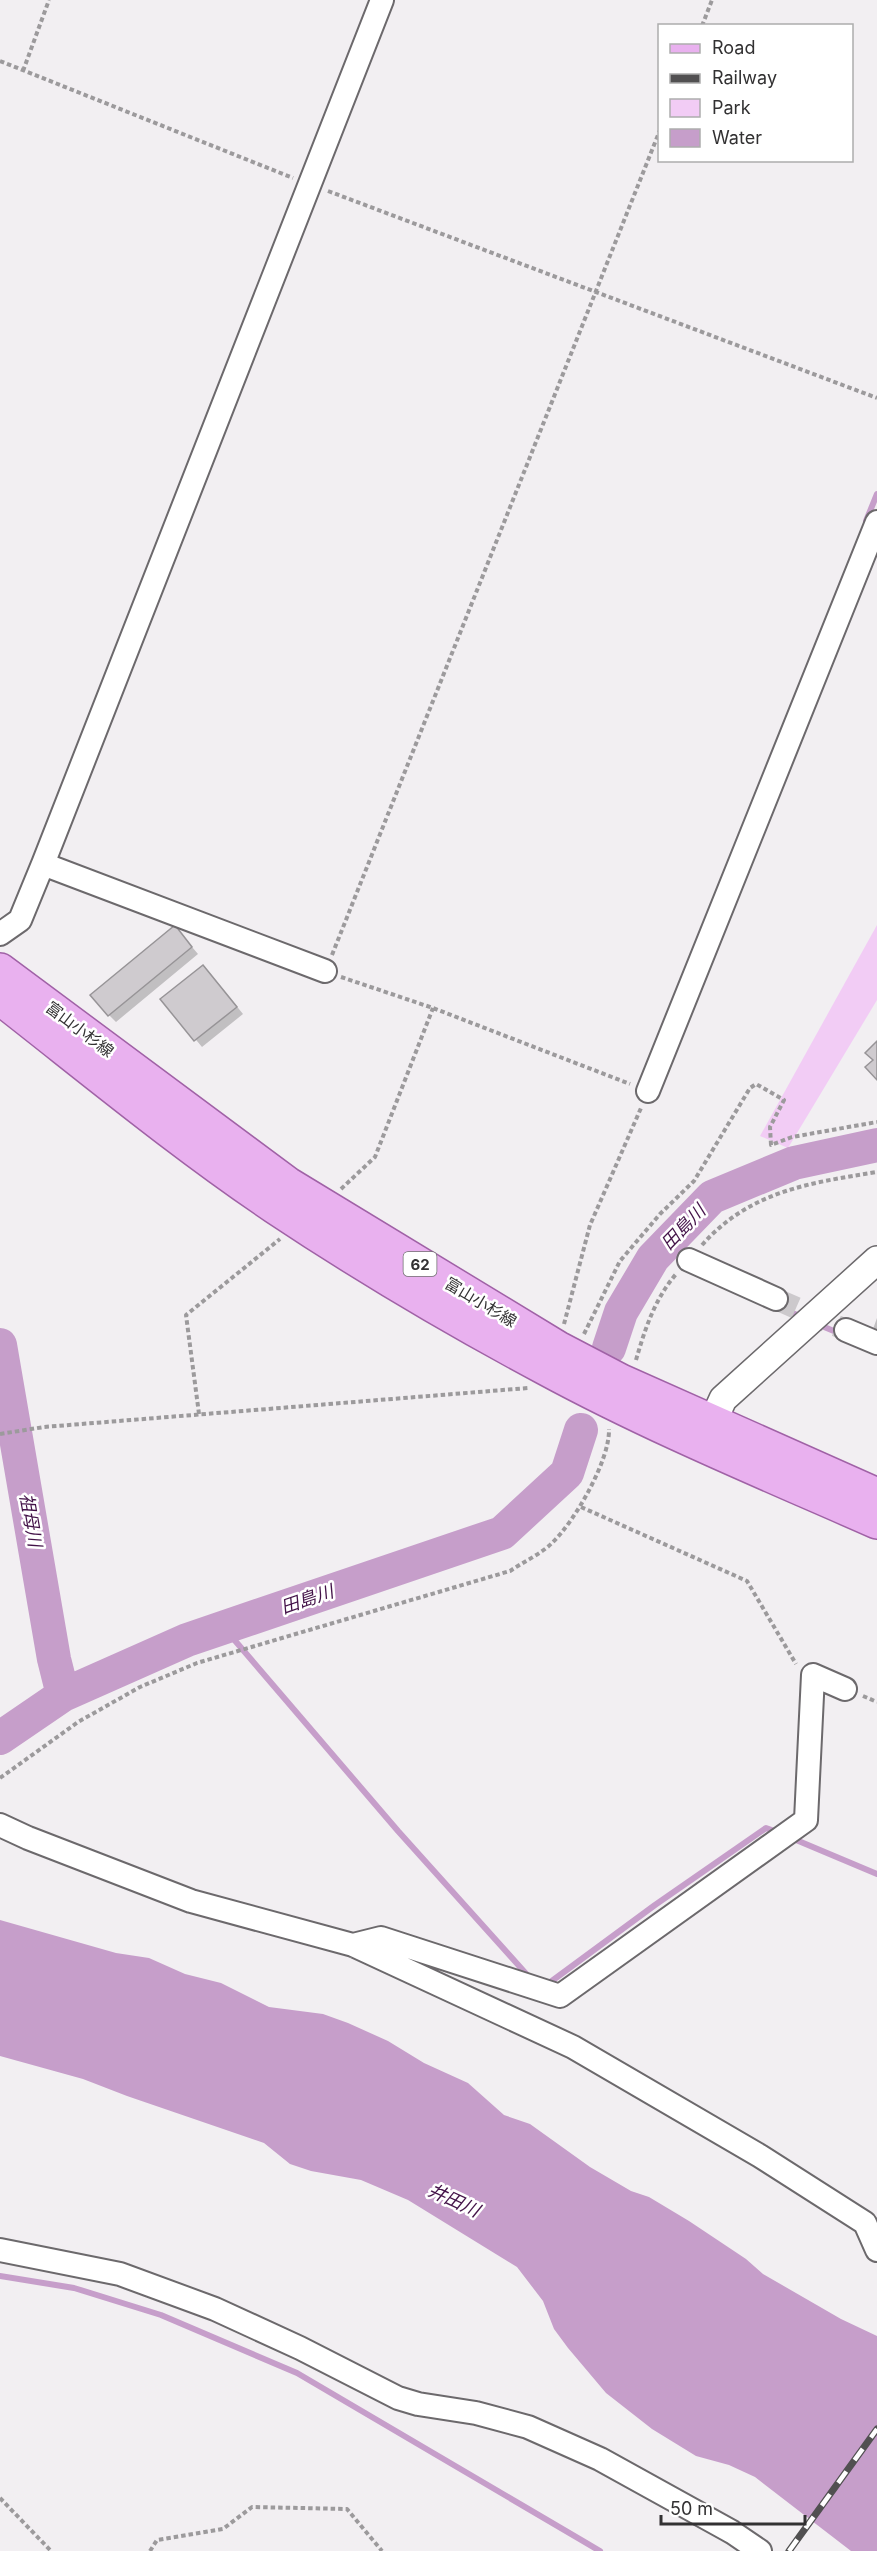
<svg xmlns="http://www.w3.org/2000/svg" width="877" height="2551" font-family="Inter,'Noto Sans JP',sans-serif">
<rect width="100%" height="100%" fill="#f2eff2"/>
<path fill="#f2ccf5" d="M877 925V1000L788 1148 760 1136Z"/>
<path fill="#c69eca" d="M0 1920 116 1953 149 1958 185 1974 221 1983 269 2007 323 2014 348 2023 388 2041 424 2063 468 2083 504 2115 530 2124 590 2167 631 2191 649 2197 689 2221 746 2259 763 2274 841 2319 877 2336V2551H851L755 2477 729 2465 696 2456 652 2429 606 2393 568 2348 554 2329 543 2301 517 2267 408 2200 361 2180 311 2171 290 2164 264 2143 127 2096 83 2079 0 2056Z"/>
<path fill="#0003" d="M181 934 198 954 116 1022 109 1015Z
M210 973 243 1014 202 1047 162 999Z
M877 1318V1333L873 1329Z"/>
<g fill="none" stroke-linecap="round" stroke-linejoin="round">
<path stroke="#c69eca" stroke-width="6" d="M866 521 877 494
M776 1306 802 1317
M817 1324 841 1334
M225 1629 398 1831 529 1977
M789 1837 877 1874
M545 1986 655 1905 766 1828 780 1833
M0 2276 74 2288 161 2315 297 2373 600 2551"/>
<path stroke="#c69eca" stroke-width="34" d="M0 1345 54 1659 63 1695
M609 1348 621 1312 653 1258 712 1197 794 1163 877 1145
M0 1738 63 1695 187 1640 502 1533 567 1473 581 1430"/>
</g>
<path fill="#cfcbcf" stroke="#979497" stroke-width="1.5" d="M175 925 192 947 108 1016 90 995Z
M203 965 237 1007 194 1041 160 999Z
M877 1041V1080L865 1067 873 1060 865 1053Z"/>
<g fill="none" stroke-linecap="round" stroke-linejoin="round">
<path stroke="#ccc9cc" stroke-width="22" stroke-dasharray="22 11" stroke-linecap="butt" d="M776 1299 846 1330"/>
<defs>
<path id="minor" d="M43 864 382 0
M0 934 20 920 43 864 325 971
M648 1091 877 522
M689 1260 776 1299
M846 1330 877 1343
M0 1825 28 1838 191 1901 353 1945 573 2047 760 2156 865 2223 877 2250
M353 1945 381 1938 560 1996 806 1820 813 1675 845 1689
M0 2250 120 2274 215 2309 300 2348 398 2398 418 2404 476 2413 528 2427 600 2459 732 2532 760 2551"/>
<path id="tertiary" d="M704 1441 723 1399 877 1260"/>
<path id="primary" d="M0 970 288 1184 558 1348 621 1381 877 1495
M0 998C91 1069 180 1143 275 1207 362 1265 453 1319 545 1368 652 1426 766 1473 877 1522"/>
</defs>
<use href="#minor" stroke="#6c696c" stroke-width="26"/>
<use href="#tertiary" stroke="#6c696c" stroke-width="30"/>
<use href="#primary" stroke="#a062a6" stroke-width="36"/>
<path stroke="#9c9a9c" stroke-width="4" stroke-dasharray="4.5 3" stroke-linecap="butt" d="M702 26 712 0
M0 61 293 178
M23 71 49 0
M328 191 877 398
M332 955 660 130
M341 977 433 1008 630 1084
M341 1189 375 1157 433 1008
M702 1245C750 1191 809 1183 877 1172
M564 1324 590 1225 641 1108
M584 1334 620 1261 660 1214 694 1181 750 1088 756 1084 784 1100 770 1127 771 1145 792 1137 877 1122
M636 1360C645 1329 655 1298 677 1273
M199 1414 186 1315 280 1239
M0 1434 44 1427 528 1388
M581 1507 747 1581 796 1664
M863 1696 877 1702
M0 1778 78 1722 140 1687 197 1663 510 1571C523 1562 541 1554 552 1543 575 1521 610 1460 609 1429
M0 2498 51 2551
M150 2551 157 2540 223 2529 252 2507 347 2509 382 2551"/>
<use href="#minor" stroke="#fff" stroke-width="22"/>
<use href="#tertiary" stroke="#fff" stroke-width="27"/>
<use href="#primary" stroke="#e9b1ef" stroke-width="33"/>
<defs>
<path id="rail" d="M789 2551 877 2429"/>
</defs>
<use href="#rail" stroke="#515051" stroke-width="7"/>
<use href="#rail" stroke="#fff" stroke-width="4.5" stroke-dasharray="14" stroke-linecap="butt"/>
</g>
<g text-anchor="middle" dominant-baseline="central" stroke-width="5" stroke-linejoin="round" paint-order="stroke">
<rect fill="#fff" stroke="#706f70" stroke-width="1.5" x="403.5" y="1252" width="33" height="24" rx="4.5"/>
<g font-size="15" font-weight="bold" fill="#323132">
<text x="420" y="1264">62</text>
</g>
<g font-size="16" fill="#323132" stroke="#fff">
<text transform="translate(80 1029) rotate(37)">富山小杉線</text>
<text transform="translate(481 1302) rotate(31)">富山小杉線</text>
</g>
<g font-size="18" font-style="italic" fill="#431248" stroke="#fff">
<text transform="translate(683 1227) rotate(-46)">田島川</text>
<text transform="translate(31 1520) rotate(80)">祖母川</text>
<text transform="translate(307 1599) rotate(-19)">田島川</text>
<text transform="translate(454 2200) rotate(25)">井田川</text>
</g>
</g>
<rect x="658" y="24" width="195" height="138" fill="#ffffff" stroke="#adadad" stroke-width="1.5"/>
<rect x="670" y="44" width="30" height="9" fill="#e9b1ef" stroke="#adadad" stroke-width="1.5"/>
<text x="712" y="54" font-size="18" fill="#323132">Road</text>
<rect x="670" y="74" width="30" height="9" fill="#515051" stroke="#adadad" stroke-width="1.5"/>
<text x="712" y="84" font-size="18" fill="#323132">Railway</text>
<rect x="670" y="99" width="30" height="18" fill="#f2ccf5" stroke="#adadad" stroke-width="1.5"/>
<text x="712" y="114" font-size="18" fill="#323132">Park</text>
<rect x="670" y="129" width="30" height="18" fill="#c69eca" stroke="#adadad" stroke-width="1.5"/>
<text x="712" y="144" font-size="18" fill="#323132">Water</text>
<path d="M661 2515v9h144v-9" fill="none" stroke="#323132" stroke-width="3"/>
<text x="670" y="2515" font-size="18" fill="#323132" stroke="#ffffff" stroke-width="4.5" paint-order="stroke">50 m</text>
</svg>
